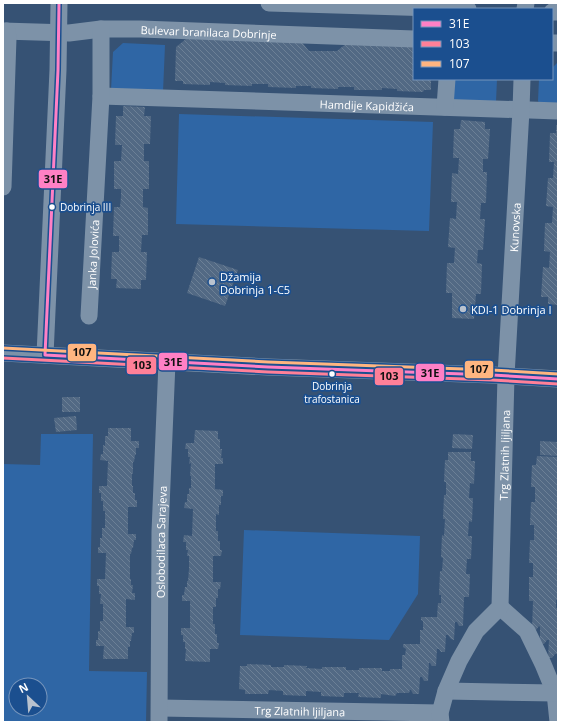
<svg xmlns="http://www.w3.org/2000/svg" width="561" height="725" font-family="'Open Sans',sans-serif">
<defs>
<pattern id="building-back-hatch" width="6" height="6" patternUnits="userSpaceOnUse"><rect width="6" height="6" fill="#526984"/><path d="M-1 5l2 2M0 0l6 6M5-1l2 2" fill="none" stroke="#6c8096"/></pattern>
</defs>
<rect width="100%" height="100%" fill="#365274"/>
<path fill="#2f66a5" fill-rule="evenodd" d="M123 43 165 45 163 92 111 90 113 52Z
M558 62V108L542 107 538 101 539 79H552V68Z
M441 79H497L496 102 446 104Z
M179 114 433 122 429 231 176 224Z
M41 434H93L89 671 147 672 146 722H3V464L40 465ZM16 685H40V709H16Z
M244 530 420 536 418 594 389 640 240 635Z"/>
<path fill="url(#building-back-hatch)" d="M186 39 301 41 309 51H337L347 43 414 45V79H431V90H424L423 92 397 91V89L382 88V90H354V87H338V89L311 88V86H296V88L268 87V84H252V86L225 85V83L210 82V85L183 84V81H175L176 47Z
M123 106 145 107 144 116H151L150 144H144V161H149V189H143V207L148 208V235H142L141 252H147L146 280H141V289L116 288 117 279H111L112 252H119V236H113L114 207H120L121 197V189H114V161H121L122 145H115L116 116H123Z
M461 120 485 122V129H490L488 159H483V172H487L486 203H481L480 219H485L483 250H478L477 263 482 264 481 294H476L474 319 452 318V293H446L447 263H454L455 248 448 247 450 218 456 219 457 202H451L452 173 458 174 459 158H453L454 129H460Z
M556 125H558V305L548 304V297H541L543 267 549 268 550 252 544 251 545 223H552L553 207 546 206 548 178H553L554 162H549L550 133H556Z
M199 257 238 270 225 306 187 293Z
M62 397H80V412H62Z
M76 416 77 430 56 432 54 418Z
M108 428H131V441H139V448H136V455H135L134 462H133V474H132V486H133V493H135V500H137V507H128V534H136V540H134L133 548H132L131 554H130V579H131V585H133L132 593H135V600L126 599V627H134V633H132L131 641H130V647H128V659H103L104 646H96V640H98V631H100V621H103V604H100L101 594H99V586H97V579H105L106 553H98V547H100V538H102V528H105V511H103V501H101V493H99V486H107L108 461 100 460 101 454H103V445L105 446V436H108Z
M195 430 218 431V439H220V449H222L221 458H223V464H215V489L223 490V496H221V505H219V515L216 514V531H218V541H220V550H222L221 556H213V582H221L220 589H218V598H216V607H213V624H215V634H217V643H219L218 649H210V662L185 661 186 649H185V642H183V635H181V628H190V601H182V595H184L185 587H187V581H188L189 569V556H187L188 550H186V542H183L184 535 192 536 193 509 184 508 185 502H187V494H189V488H191V476H190L191 463 189 464 190 457H188V449H185L186 443H194Z
M453 434 473 435 472 449 452 448Z
M540 441 558 442V456L540 455Z
M448 452H471V461H475L474 484 470 483 469 498H473L472 522 469 521 468 536H472L471 559H467L466 574H470L469 597H464L463 626H459L457 622H455L454 640 451 639 448 635H446L445 652H441L439 649H437L436 666H432L430 663H429L428 681H424L422 677H420L419 694H413L411 690H410L409 693H397L395 696 381 694V698L358 697 359 693H344V697L321 696V692L306 691V696L283 695V691L269 690 268 694H245V690L239 689 240 666H247V664L271 665V667H284V665L307 666 306 668 322 669V667H346V670H359V668H382V671H390V669H402V655H405L406 649 403 647V644H420V630H423V621L421 620V617H437L438 603H441V595H439L440 571H442L443 558 441 557 442 535 444 536 445 519H443L444 495H446V482H444L445 460H448Z
M537 456 558 457 557 541H558V563H557V576H558V600H556V608H558V654H555L552 658H548L549 640H547L544 644H540V627L539 626 536 630H532L533 601H529V577H533V563H529L530 540H534V525H530L531 502H535V487H531L532 465H536Z"/>
<g fill="none" stroke-linecap="round" stroke-linejoin="round">
<g stroke="#7d92a8" stroke-width="17">
<path d="M269 3 468 9"/>
<path d="M525 9 526 3"/>
<path d="M552 12H558"/>
<path id="s1" d="M3 31 69 33 101 29H141L414 39"/>
<path d="M552 43H558"/>
<path id="s2" d="M101 96 558 111"/>
<path d="M445 107 447 79"/>
<path d="M3 187 8 38 7 31"/>
<path id="s3" d="M89 316 101 96V29"/>
<path d="M3 353 268 367 492 375 558 379"/>
<path d="M45 355 58 70 59 3"/>
<path d="M500 607 527 631 543 664 555 693 558 722"/>
<path d="M446 691 555 693"/>
<path id="s4" d="M160 708 440 713"/>
<path id="s5" d="M159 722 160 532 167 362"/>
<path id="s6" d="M441 722 440 713 446 691 459 661 476 631 500 607 506 376 521 110 522 79"/>
</g>
<defs>
<path id="bus-1" d="M45 355 268 367 492 375 558 379
M45 355 58 70 59 3"/>
<path id="bus-2" d="M3 358 268 372 492 380 558 384"/>
<path id="bus-3" d="M3 348 268 362 492 370 558 374"/>
</defs>
<use href="#bus-1" stroke="#1b4f8f" stroke-width="6"/>
<use href="#bus-2" stroke="#1b4f8f" stroke-width="6"/>
<use href="#bus-3" stroke="#1b4f8f" stroke-width="6"/>
<use href="#bus-1" stroke="#ff80c5" stroke-width="3"/>
<use href="#bus-2" stroke="#ff8098" stroke-width="3"/>
<use href="#bus-3" stroke="#ffb580" stroke-width="3"/>
</g>
<g fill="#fff" stroke="#1b4f8f" stroke-width="1.5">
<circle cx="52" cy="207" r="3.5"/>
<circle cx="332" cy="374" r="3.5"/>
</g>
<g fill="#b9c2ce" stroke="#1b4f8f" stroke-width="1.5">
<circle cx="212" cy="282" r="4"/>
<circle cx="463" cy="309" r="4"/>
</g>
<g text-anchor="middle" dominant-baseline="central" stroke-width="3.5" stroke-linejoin="round" paint-order="stroke">
<g font-size="10" fill="#fff" stroke="#1b4f8f" text-anchor="start">
<text x="60" y="207">Dobrinja III</text>
<text x="332" y="386" text-anchor="middle">Dobrinja<tspan x="332" dy="13">trafostanica</tspan></text>
</g>
<g font-size="11" fill="#fff" stroke="#1b4f8f">
<text stroke="none"><textPath href="#s1" startOffset="206">Bulevar branilaca Dobrinje</textPath></text>
<text stroke="none"><textPath href="#s2" startOffset="266">Hamdije Kapidžića</textPath></text>
<text stroke="none"><textPath href="#s6" startOffset="513">Kunovska</textPath></text>
<text stroke="none"><textPath href="#s3" startOffset="62">Janka Jolovića</textPath></text>
<text stroke="none"><textPath href="#s6" startOffset="285">Trg Zlatnih ljiljana</textPath></text>
<text stroke="none"><textPath href="#s5" startOffset="180">Oslobodilaca Sarajeva</textPath></text>
<text stroke="none"><textPath href="#s4" startOffset="140">Trg Zlatnih ljiljana</textPath></text>
</g>
<g font-size="11" fill="#fff" stroke="#1b4f8f" text-anchor="start">
<text x="220" y="276">Džamija<tspan x="220" dy="13">Dobrinja 1-C5</tspan></text>
<text x="471" y="309">KDI-1 Dobrinja I</text>
</g>
</g>
<g stroke="#1b4f8f" stroke-width="1.5">
<rect x="38" y="169" width="30" height="20" rx="4" fill="#ff80c5"/>
<rect x="67" y="343" width="30" height="19" rx="4" fill="#ffb580"/>
<rect x="158" y="352" width="30" height="19" rx="4" fill="#ff80c5"/>
<rect x="126" y="356" width="31" height="19" rx="4" fill="#ff8098"/>
<rect x="464" y="360" width="30" height="19" rx="4" fill="#ffb580"/>
<rect x="415" y="363" width="30" height="19" rx="4" fill="#ff80c5"/>
<rect x="374" y="367" width="30" height="19" rx="4" fill="#ff8098"/>
</g>
<g font-size="11" text-anchor="middle" font-weight="bold" fill="#111">
<text x="53" y="183">31E</text>
<text x="82" y="356">107</text>
<text x="173" y="366">31E</text>
<text x="142" y="369">103</text>
<text x="479" y="373">107</text>
<text x="430" y="377">31E</text>
<text x="389" y="380">103</text>
</g>
<rect width="561" height="725" fill="none" stroke="#ffffff" stroke-width="8"/>
<rect x="413" y="8" width="140" height="72" fill="#1b4f8f" stroke="#7695bc"/>
<rect x="421" y="21" width="20" height="6" fill="#ff80c5" stroke="#7695bc"/>
<text x="449" y="28" font-size="12" fill="#ffffff">31E</text>
<rect x="421" y="41" width="20" height="6" fill="#ff8098" stroke="#7695bc"/>
<text x="449" y="48" font-size="12" fill="#ffffff">103</text>
<rect x="421" y="61" width="20" height="6" fill="#ffb580" stroke="#7695bc"/>
<text x="449" y="68" font-size="12" fill="#ffffff">107</text>
<g transform="translate(28 697) rotate(334)"><circle r="19" fill="#1b4f8f" stroke="#7695bc"/>
<path d="M0-3L7 15L0 10L-7 15Z" fill="#b9c2ce"/>
<text y="-6" font-size="11" font-weight="bold" text-anchor="middle" fill="#ffffff">N</text>
</g>
</svg>
